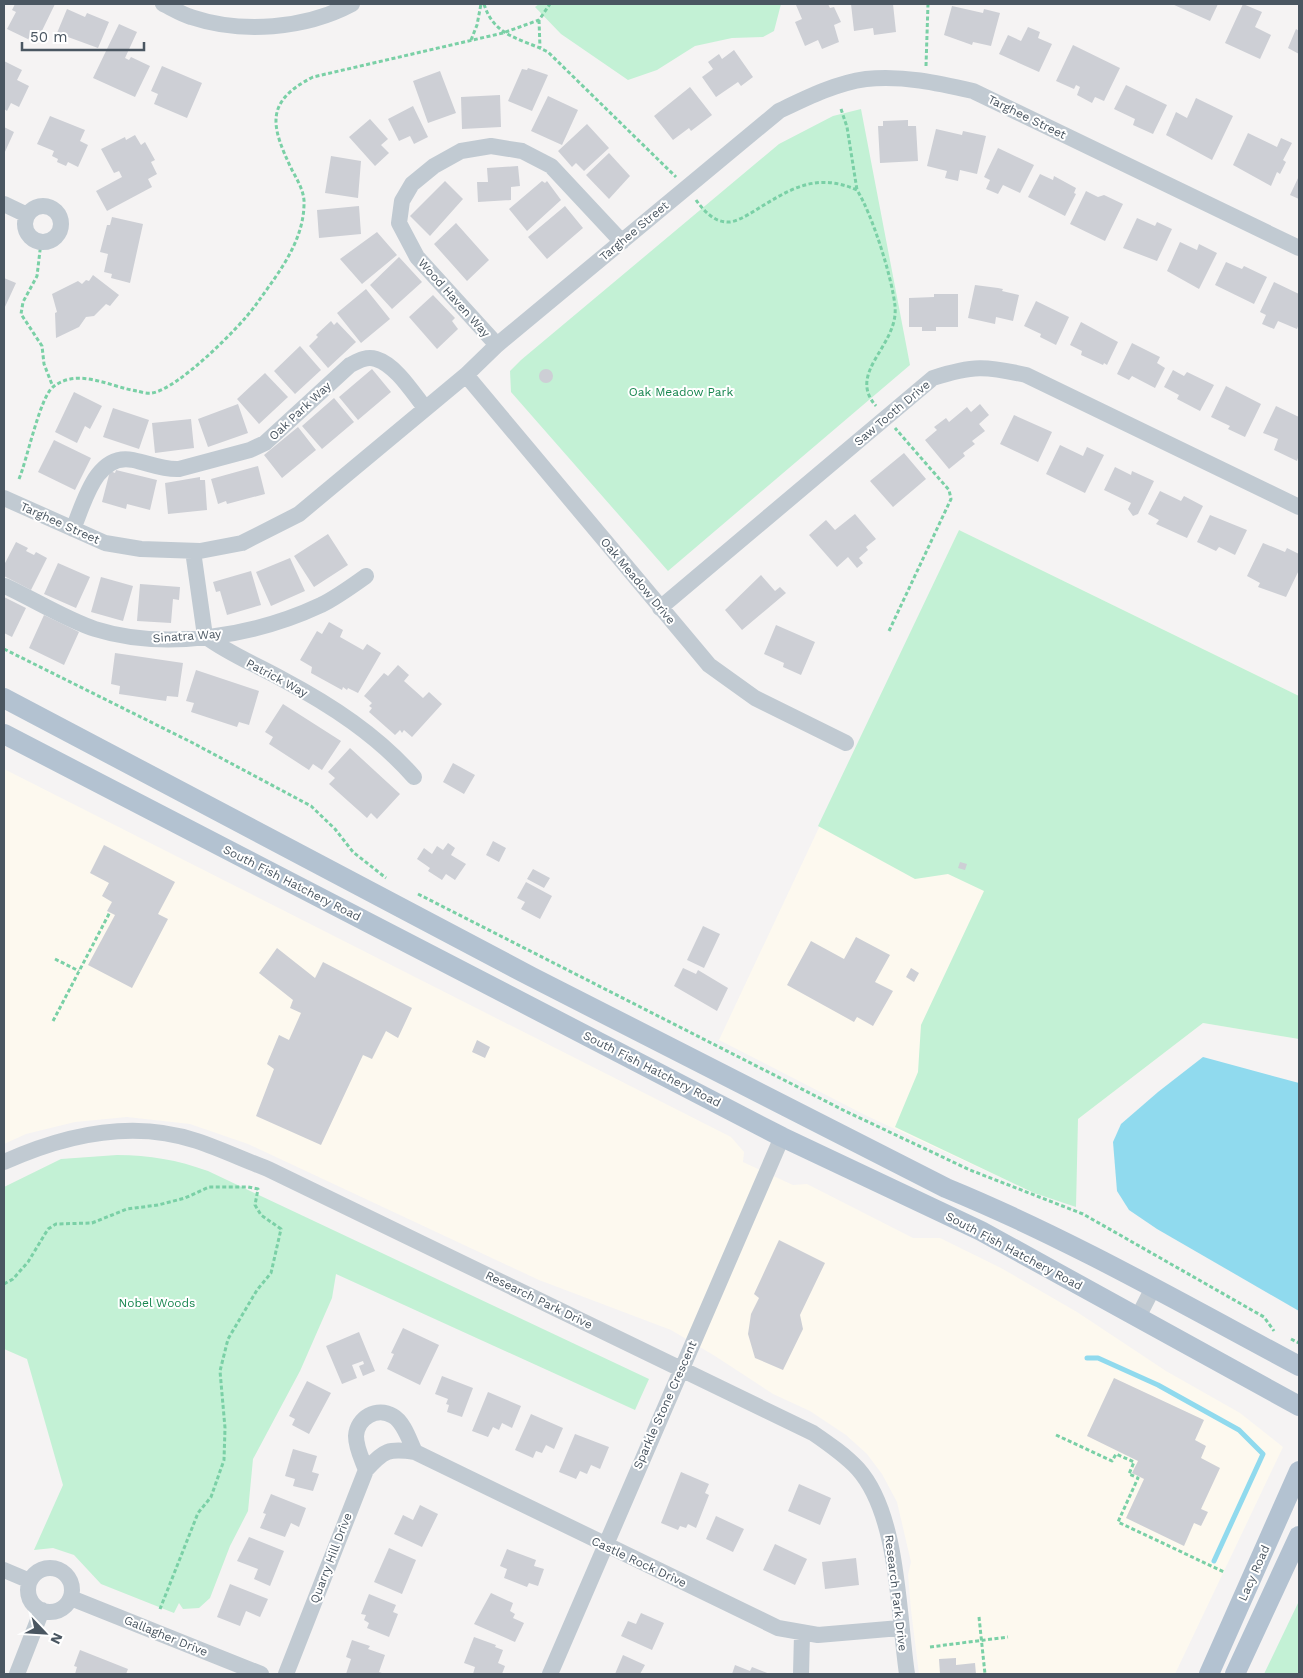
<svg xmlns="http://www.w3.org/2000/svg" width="1303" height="1678" font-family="'Work Sans',sans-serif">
<rect width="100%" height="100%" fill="#f5f3f3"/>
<path fill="#fdf9ef" d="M959 530 1299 696V1039L1203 1023 1078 1119 1034 1193 867 1116 719 1040Z
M4 769 731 1137 744 1152 743 1162 793 1185 807 1184 913 1238H940L1001 1268 1077 1312 1166 1371 1240 1413 1283 1447 1175 1674H919L911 1610 908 1575 911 1562 897 1502 882 1474 867 1454 846 1435 810 1411 773 1394 715 1356 671 1330 539 1280 248 1144 190 1124 127 1117 75 1122 26 1134 4 1144Z"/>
<path fill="#c3f1d5" d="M539 4H781L774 31 763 37 732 38 695 46 657 70 628 80 561 34 535 7Z
M861 109 910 365 668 571 511 392 510 371 521 360 779 144 833 116Z
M959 530 1299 696V1039L1203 1023 1078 1119 1076 1207 1034 1193 895 1127 918 1072 921 1025 984 891 948 874 915 879 818 826Z
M117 1155C150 1155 177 1160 208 1171L649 1379 635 1410 336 1274 332 1298 300 1371 253 1459 248 1511 230 1546 210 1598 199 1608 183 1609 179 1603 174 1613 101 1584 74 1555 53 1548 34 1550 63 1485 27 1359 4 1349V1187L61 1159Z
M1299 1601V1674H1264Z"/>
<path fill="#90daee" d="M1203 1057 1299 1083V1311L1157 1229 1129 1210 1117 1191 1113 1142 1121 1124 1158 1092Z"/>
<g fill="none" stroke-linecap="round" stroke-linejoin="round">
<path stroke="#90daee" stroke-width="5" d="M1087 1358H1098L1158 1385 1239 1430 1263 1454 1214 1561"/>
</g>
<path fill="#cdcfd5" d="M15 4H55L36 43 7 29 16 12 12 10Z
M799 4H828L830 8 834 7 841 22 834 25 839 42 822 49 818 40 805 46 795 22 802 19 796 5Z
M851 4H893L896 32 874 35 873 28 854 31Z
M1172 4H1218L1210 21Z
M1243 4 1262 12 1255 27 1271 35 1260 59 1225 43Z
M952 6 983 13 984 9 1000 13 991 46 973 42 972 45 944 35Z
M67 9 85 17 87 13 109 22 98 48 57 33Z
M119 24 137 32 125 58 129 60 131 57 150 66 135 97 93 78Z
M1028 27 1040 32 1038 38 1052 44 1039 72 999 54 1008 35 1021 41Z
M1296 29 1299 31V54L1288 48Z
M1073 45 1120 68 1104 101 1095 97 1092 103 1077 95 1080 87 1076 85 1074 89 1056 81Z
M734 50 753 77 741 86 738 82 716 97 702 77 713 69 708 62 719 54 722 59Z
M4 61 22 70 17 80 29 86 19 107 11 103 7 111 4 109Z
M162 66 202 83 187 118 154 104 158 94 151 91Z
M528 68 548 75 532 111 508 101 522 69 527 70Z
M440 71 456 113 428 123 413 81Z
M1126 85 1167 105 1153 134 1133 125 1135 119 1114 109Z
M690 87 712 115 691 131 689 128 673 140 654 116Z
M500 95 501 127 462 129 461 97Z
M548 96 578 110 562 145 531 131Z
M1196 98 1233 116 1212 160 1166 135 1176 112 1187 118Z
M413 106 428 137 414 144 410 136 399 141 388 119Z
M50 116 85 130 80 141 88 145 78 167 68 162 66 166 57 162 58 159 52 156 54 151 37 144Z
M370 119 388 139 381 145 389 153 375 166 349 137Z
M908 120V126H916L918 161 880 163 878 126H883V121Z
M587 124 609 148 584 171 576 163 572 167 558 151Z
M4 127 14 132 4 154Z
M936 129 962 135 963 131 986 136 977 174 960 170 958 181 945 178 947 171 927 166Z
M1248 133 1277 147 1281 138 1292 143 1283 160 1286 162 1280 174 1277 172 1271 186 1233 165Z
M135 135 141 145 145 142 155 160 151 162 157 174 148 179 152 187 107 211 96 191 122 177 119 171 114 173 101 149 125 137 126 140Z
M998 148 1034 165 1020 193 1003 185 998 194 986 189 990 180 984 177Z
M609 153 630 176 609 199 586 175Z
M331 156 361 161 358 198 325 193Z
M518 166 520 186 511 187V200L478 202 477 182H488L487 168Z
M1040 174 1053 180 1054 176 1076 188 1074 193 1076 194 1065 216 1028 197Z
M1299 176V199L1290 195Z
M445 181 463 199 430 236 410 216Z
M542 181 545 183 547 181 561 200 527 231 509 209Z
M1086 191 1098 197 1104 195 1123 204 1105 241 1070 224Z
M359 206 361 234 319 238 317 210Z
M565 206 583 228 547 259 528 237Z
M112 217 143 224 130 283 111 278 112 274 104 272 108 254 100 252 107 225H110Z
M1137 218 1155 226 1157 222 1172 229 1157 261 1123 248Z
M456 223 489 260 467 281 434 244Z
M377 232 397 255 362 284 340 259Z
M1180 242 1197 250 1199 244 1217 253 1199 289 1167 271Z
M399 257 422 282 392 309 370 285Z
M1226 262 1242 269 1244 266 1267 277 1254 304 1215 285Z
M93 275 119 295 110 306 106 304 94 316 86 317 79 327 56 338 55 313 57 312 52 294 78 281 82 284 86 280 89 281Z
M4 278 16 283 4 309Z
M1274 282 1299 294V324L1297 329 1278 321 1274 329 1262 324 1266 315 1260 312Z
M975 285 998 288 1003 289 1002 291 1019 295 1013 321 996 317 995 324 968 318Z
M366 289 390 319 361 343 337 313Z
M934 294H958V327H936V331H922V327H909V298L934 297Z
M433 295 455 318 452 321 458 329 437 349 409 317Z
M1036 301 1069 317 1056 345 1040 337 1041 334 1024 326Z
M331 321 334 325 337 322 356 342 328 368 309 346 318 337 316 335Z
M1081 322 1118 342 1107 365 1104 363 1103 365 1081 355 1082 351 1070 345Z
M1132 343 1160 357 1157 363 1165 368 1155 388 1132 376 1129 380 1117 374Z
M300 346 321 370 295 394 274 371Z
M372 369 391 392 358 420 339 397Z
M539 376a7 7 0 1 1 14 0a7 7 0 1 1-14 0Z
M1173 370 1184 376 1187 372 1214 385 1200 411 1177 399 1179 395 1164 387Z
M265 373 288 397 259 424 237 399Z
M1226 386 1261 404 1245 437 1228 429 1230 426 1211 417Z
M74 392 102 406 90 429 85 426 77 443 55 432Z
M334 398 354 422 322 449 302 426Z
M238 404 248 433 208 447 198 419Z
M980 404 989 415 979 424 985 431 972 441 975 444 963 453 965 456 949 469 925 440 937 430 934 427 946 418 949 422 967 407 971 412Z
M1276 406 1299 417V455L1297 461 1274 450 1278 439 1263 433Z
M113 408 149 420 139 449 103 437Z
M1014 415 1052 432 1038 462 1000 444Z
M191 419 194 448 155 453 152 423Z
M298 427 316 450 282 478 264 455Z
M54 440 91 458 75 490 38 472Z
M1060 445 1083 456 1087 447 1104 455 1085 493 1046 474Z
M904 453 926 479 893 507 870 481Z
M258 466 265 494 227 504 226 501 218 504 211 479Z
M1115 467 1131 475 1132 471 1154 481 1138 514 1133 516 1128 509 1131 503 1104 490Z
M116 470 157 480 150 510 127 504 126 509 102 502 110 471 115 473Z
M200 477V480H205L207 510 168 514 165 483Z
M1160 491 1181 501 1184 496 1203 506 1187 538 1156 524 1159 520 1148 514Z
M855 514 876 539 866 547 868 550 859 558 863 563 857 568 848 557 837 567 809 535 826 520 835 530Z
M1210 515 1247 530 1235 555 1219 547 1216 551 1197 542Z
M328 534 348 565 314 587 294 556Z
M16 542 28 548 26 551 34 555 36 552 47 558 31 590 4 576V565Z
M1263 543 1285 552 1287 548 1299 554V570L1286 597 1258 587 1260 583 1247 576Z
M290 558 305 591 271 606 256 572Z
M58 563 90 577 76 608 44 594Z
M251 571 261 605 227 615 220 591 216 592 213 582Z
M761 575 775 591 780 587 786 593 742 630 725 610Z
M101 577 133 586 123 621 91 612Z
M140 584 180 587 179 600 173 599 171 623 137 621Z
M4 597 26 608 12 637 4 633Z
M44 615 79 632 64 665 29 648Z
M329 622 343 630 340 637 363 650 367 644 381 653 358 693 348 688 347 690 343 687 342 690 311 673 312 667 300 660 317 631 322 634Z
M776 625 815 642 801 675 783 667 784 663 764 654Z
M115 653 183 663 178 697 167 696 166 701 119 694 120 686 111 684Z
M398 665 409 675 404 681 423 698 429 692 442 704 412 737 404 730 402 733 400 730 395 735 369 712 372 708 369 706 372 703 364 696 384 673 388 676Z
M196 670 259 691 249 725 239 722 237 727 191 712 194 703 186 701Z
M283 704 341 741 322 770 313 764 309 770 269 744 273 737 265 732Z
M350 748 400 794 377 819 371 813 367 818 329 784 335 778 328 772Z
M453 763 475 775 464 794 443 782Z
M493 841 506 848 499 862 486 855Z
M448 843 455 848 451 855 466 864 455 880 446 874 442 880 428 871 430 868 417 859 424 848 432 854 437 846 443 850Z
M104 845 175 882 158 914 168 919 132 988 88 965 115 915 107 911 112 902 102 896 109 883 90 873Z
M960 862 967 864 965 870 958 868Z
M533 869 550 878 544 888 527 879Z
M526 882 552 896 540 919 521 909 525 902 517 898Z
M703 926 720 934 704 968 687 960Z
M856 937 890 955 875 982 893 991 873 1026 857 1017 854 1022 787 985 811 941 844 959Z
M277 948 315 978 323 962 412 1008 398 1038 386 1031 372 1059 363 1055 321 1145 256 1116 274 1069 267 1064 279 1035 289 1040 301 1013 290 1008 293 1000 259 973Z
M683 968 696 974 698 970 728 988 717 1011 674 986Z
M911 968 919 973 914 982 906 977Z
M477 1040 490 1047 485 1058 472 1052Z
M779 1240 825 1263 800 1315 803 1329 783 1370 755 1358 748 1334 751 1314 759 1298 754 1294Z
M403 1328 439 1345 420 1385 387 1369 394 1354 391 1353Z
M359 1332 375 1371 363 1376 359 1366 364 1364 363 1361 352 1365 357 1378 342 1384 326 1346Z
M442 1376 473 1388 462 1417 447 1412 449 1405 446 1404 448 1399 435 1394Z
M1114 1378 1204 1420 1195 1440 1206 1446 1201 1458 1220 1468 1201 1509 1208 1512 1201 1526 1194 1523 1184 1546 1126 1518 1144 1479 1132 1473 1138 1461 1087 1436Z
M307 1381 331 1393 309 1434 292 1425 295 1419 289 1416Z
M488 1392 521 1406 512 1428 502 1423 499 1430 493 1427 488 1437 472 1431Z
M531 1414 563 1428 554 1449 546 1445 542 1453 536 1451 533 1458 515 1450Z
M575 1434 609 1447 600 1469 591 1465 587 1474 580 1471 576 1479 559 1472Z
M293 1449 317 1456 312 1472 319 1474 313 1491 293 1486 295 1479 285 1476Z
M681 1472 709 1484 705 1493 709 1495 696 1528 688 1524 686 1528 680 1526 678 1530 661 1523Z
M799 1484 831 1498 820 1525 788 1511Z
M271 1494 306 1508 299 1527 291 1523 285 1537 260 1528 266 1514 263 1513Z
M420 1505 438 1514 422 1547 394 1534 403 1515 413 1520Z
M716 1516 744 1529 733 1552 706 1539Z
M249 1537 284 1551 270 1586 254 1579 258 1569 237 1561Z
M775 1544 807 1559 795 1585 763 1570Z
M389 1548 416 1560 402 1594 374 1582Z
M507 1549 536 1560 534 1566 544 1569 538 1586 529 1583 527 1587 504 1578 507 1569 500 1566Z
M856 1558 859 1585 825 1589 822 1562Z
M230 1584 268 1599 260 1617 246 1611 240 1626 217 1617Z
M491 1593 513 1603 510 1611 515 1614 513 1618 524 1623 515 1642 474 1624Z
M369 1594 396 1605 393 1612 398 1614 389 1637 367 1628 369 1623 364 1620 366 1615 361 1614Z
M641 1613 664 1623 652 1650 621 1636 628 1621 636 1624Z
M474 1637 496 1645 495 1647 503 1650 498 1663 505 1666 502 1674H473L475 1667 464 1663Z
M352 1640 370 1646 368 1649 385 1655 379 1672 385 1674H346L351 1659 346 1657Z
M80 1650 128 1669 126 1674H75L77 1667 74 1666Z
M623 1655 645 1665 640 1674H615Z
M956 1658V1665L975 1663 976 1674H940L939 1659Z
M735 1665 750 1671 752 1667 770 1674H732Z"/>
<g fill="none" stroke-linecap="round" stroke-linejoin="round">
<path stroke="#7ad0a6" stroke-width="3" stroke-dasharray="4 2.5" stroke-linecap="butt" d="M484 4C494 37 521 38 548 52L676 177
M539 20 540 48
M471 40 477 25 481 4
M926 66 928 4
M841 109 847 127 857 190
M696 200C703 210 713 221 726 222 734 223 744 217 751 213 787 191 814 171 857 190 872 214 892 277 895 306 899 346 846 372 876 406
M41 242 37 276 23 302 21 314 42 346 44 364 53 387
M19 479C27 460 40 397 53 387 78 367 110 387 137 391 141 392 148 394 152 393 178 389 239 328 255 306 276 276 303 244 304 205 305 193 298 181 292 170 271 126 264 102 313 77L503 33 539 20 550 4
M889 631 951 499 949 490 895 428
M4 649 191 742 311 806 335 829 353 852 386 878
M418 894 845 1111 970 1170 1083 1214 1264 1317 1274 1331
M55 959 79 971
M53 1021 110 912
M4 1284 13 1279 28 1262 48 1229 56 1224 92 1223 127 1209 158 1205 185 1198 209 1187H248L258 1189 255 1205 261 1215 281 1229 271 1273 257 1290 228 1339 220 1371 225 1428 224 1460 211 1497 198 1513 160 1609
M1291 1339 1299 1343
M1056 1435 1112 1461 1116 1454 1134 1462 1129 1474 1138 1478 1118 1522 1224 1572
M979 1617 985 1674
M930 1647 1008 1637"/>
<path stroke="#c1cad2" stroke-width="16" d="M163 4C172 8 181 14 191 17 242 34 305 29 352 4
M4 204 27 215
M25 224a18 18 0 1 1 36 0a18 18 0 1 1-36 0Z
M497 345 417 257 399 223 402 201 412 184 434 166 461 151 491 146 522 151 551 166 622 242
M466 375 709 665 755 698 846 743
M4 498 105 543 141 549 200 551 242 543 299 514 466 375 497 345 779 111C806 98 836 83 866 79 902 75 938 83 973 91L1299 248
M73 529C84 503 96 452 133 460 148 463 163 470 179 469L250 450 265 443 350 365C358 361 366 356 376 359 396 365 413 393 425 408
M193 551 205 636C229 654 255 664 282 679 331 705 377 735 414 777
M5 586C33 599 67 620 95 629 165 651 255 636 321 605 337 597 352 586 366 576
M660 608 933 378C973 365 986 366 1026 375L1299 507
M4 1162C64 1135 132 1119 197 1141 221 1149 244 1160 268 1169L813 1433C829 1444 845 1455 858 1469 899 1515 898 1614 907 1674
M1138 1317 1153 1288
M366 1470C362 1459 356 1448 356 1436 357 1418 377 1406 393 1416 404 1422 410 1442 415 1452
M28 1590a22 22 0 1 1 44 0a22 22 0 1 1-44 0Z
M4 1570 30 1581
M71 1598 261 1674
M17 1674 42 1610
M286 1674 366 1470C384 1450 389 1448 415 1452L778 1628 818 1635 900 1628
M550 1674 782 1137
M801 1674 802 1634"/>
<path stroke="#b3c2d1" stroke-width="20" d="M4 698 532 977 946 1188C1068 1238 1183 1304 1299 1366
M4 734 782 1137 981 1231 1299 1406
M1209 1674 1299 1471
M1235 1674 1299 1536"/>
</g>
<g text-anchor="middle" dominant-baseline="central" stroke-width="4" stroke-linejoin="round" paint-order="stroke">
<g font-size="12" fill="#4a5661" stroke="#fff">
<text transform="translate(1027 117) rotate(26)">Targhee Street</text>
<text transform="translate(634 231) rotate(-40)">Targhee Street</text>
<text transform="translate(454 298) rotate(48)">Wood Haven Way</text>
<text transform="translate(300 411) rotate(-43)">Oak Park Way</text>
<text transform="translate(892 413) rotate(-40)">Saw Tooth Drive</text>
<text transform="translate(60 523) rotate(24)">Targhee Street</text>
<text transform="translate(638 581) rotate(50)">Oak Meadow Drive</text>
<text transform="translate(187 636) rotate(-4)">Sinatra Way</text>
<text transform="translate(277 678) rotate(28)">Patrick Way</text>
<text transform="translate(292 883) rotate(27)">South Fish Hatchery Road</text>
<text transform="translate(652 1069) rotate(27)">South Fish Hatchery Road</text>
<text transform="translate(1014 1251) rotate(28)">South Fish Hatchery Road</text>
<text transform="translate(539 1300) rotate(26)">Research Park Drive</text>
<text transform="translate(665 1405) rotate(-66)">Sparkle Stone Crescent</text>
<text transform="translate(331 1558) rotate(-69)">Quarry Hill Drive</text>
<text transform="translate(639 1562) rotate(25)">Castle Rock Drive</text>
<text transform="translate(1254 1573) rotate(-66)">Lacy Road</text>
<text transform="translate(896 1593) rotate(83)">Research Park Drive</text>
<text transform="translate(166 1636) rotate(22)">Gallagher Drive</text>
</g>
<g font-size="12" fill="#17864f" stroke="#fff">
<text x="681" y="392">Oak Meadow Park</text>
<text x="157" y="1303">Nobel Woods</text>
</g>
</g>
<rect width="1303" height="1678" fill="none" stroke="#4a5661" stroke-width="10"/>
<g transform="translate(45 1633) rotate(115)" stroke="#ffffff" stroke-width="4" paint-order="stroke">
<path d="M0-4L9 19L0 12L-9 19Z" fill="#4a5661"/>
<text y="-8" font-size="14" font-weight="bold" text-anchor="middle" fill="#4a5661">N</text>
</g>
<path d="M22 42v8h122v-8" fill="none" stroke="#4a5661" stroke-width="2.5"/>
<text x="30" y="42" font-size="15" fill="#4a5661" stroke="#ffffff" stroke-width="4" paint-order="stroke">50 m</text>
</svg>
